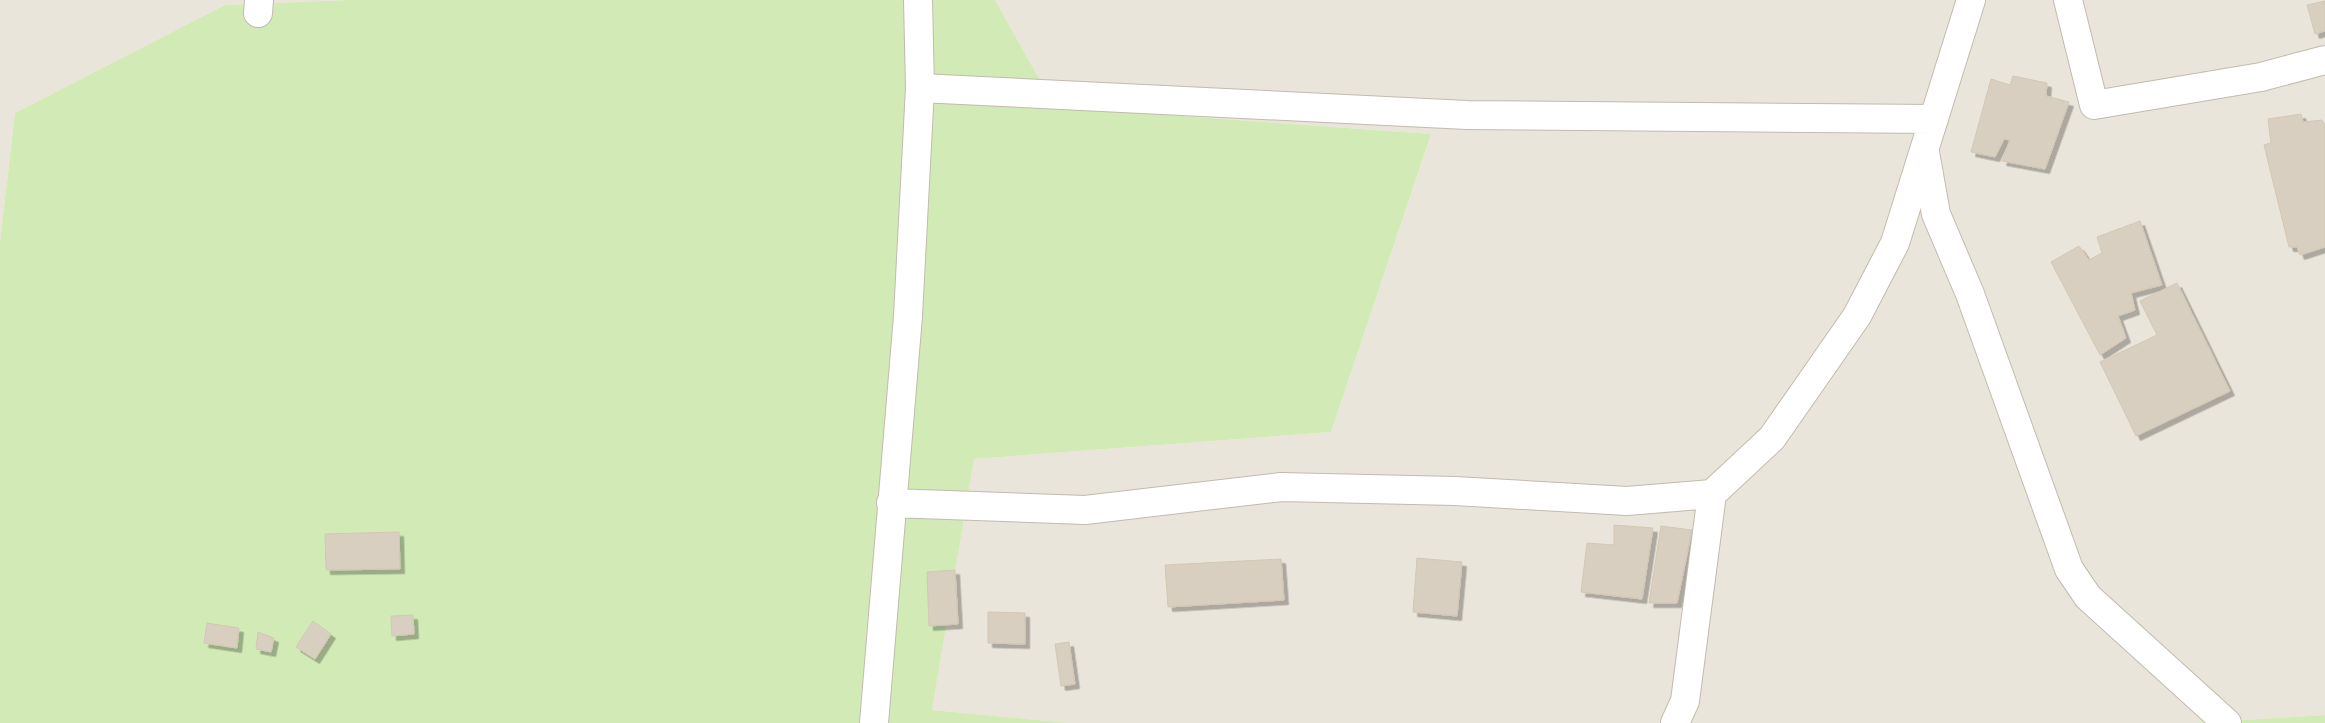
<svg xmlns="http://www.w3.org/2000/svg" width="2325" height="723" font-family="Montserrat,sans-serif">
<defs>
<filter id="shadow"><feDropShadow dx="4.5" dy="4.5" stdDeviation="0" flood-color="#0004"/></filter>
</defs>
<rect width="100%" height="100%" fill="#f6f3ec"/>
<path fill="#eae5da" d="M0 0H349L225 5 15 113 0 242Z
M995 0H2325V715L2195 723H1068L932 710 974 459 1331 432 1431 134 1055 107Z"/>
<path fill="#d2eab5" d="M349 0H995L1055 107 1431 134 1331 432 974 459 932 710 1068 723H0V242L15 113 225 5Z
M2325 715V723H2195Z"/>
<path fill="#d8cfc1" stroke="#d3c7b4" filter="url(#shadow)" d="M2325 1V31L2315 34 2307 5Z
M2013 76 2047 83 2046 96 2069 102 2045 169 2002 161 2010 140 2004 139 1995 157 1971 152 1991 79 2010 85Z
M2301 114 2303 122 2322 120 2325 125V247L2300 255 2297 247H2289L2264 145 2271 143 2268 119Z
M2140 221 2162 285 2131 293 2135 310 2118 316 2126 338 2100 355 2051 262 2079 246 2089 260 2102 253 2097 237Z
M2177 283 2230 391 2136 436 2100 362 2157 335 2140 301Z
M1614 525 1653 528 1642 599 1581 592 1587 543 1614 545Z
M1661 526 1692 530 1677 603H1649Z
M399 532 400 569 326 570 325 534Z
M1417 558 1462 562 1457 616 1413 612Z
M1281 559 1284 600 1168 607 1165 565Z
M955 570 958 624 929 626 927 572Z
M988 612 1025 613V644L988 643Z
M413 615 414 634 392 636 391 616Z
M313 621 331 634 315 659 296 647Z
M207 623 239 628 237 648 204 643Z
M258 632 274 638 271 652 256 649Z
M1069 642 1075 684 1061 686 1055 644Z"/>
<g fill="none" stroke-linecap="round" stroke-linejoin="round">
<defs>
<path id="minor" d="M2068 0 2094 105 2261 77 2325 60
M258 13 259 0
M920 88 1467 115 1934 119
M1925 152 1936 214 1970 294 2069 569 2088 597 2227 723
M891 503 1085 510 1281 487 1455 491 1627 501 1712 494 1772 438 1857 316 1895 243 1971 0
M874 723 908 316 920 88 918 0
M1675 723 1685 701 1712 494"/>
</defs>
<use href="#minor" stroke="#c2bbae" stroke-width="30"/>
<use href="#minor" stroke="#fff" stroke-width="28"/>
</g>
</svg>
